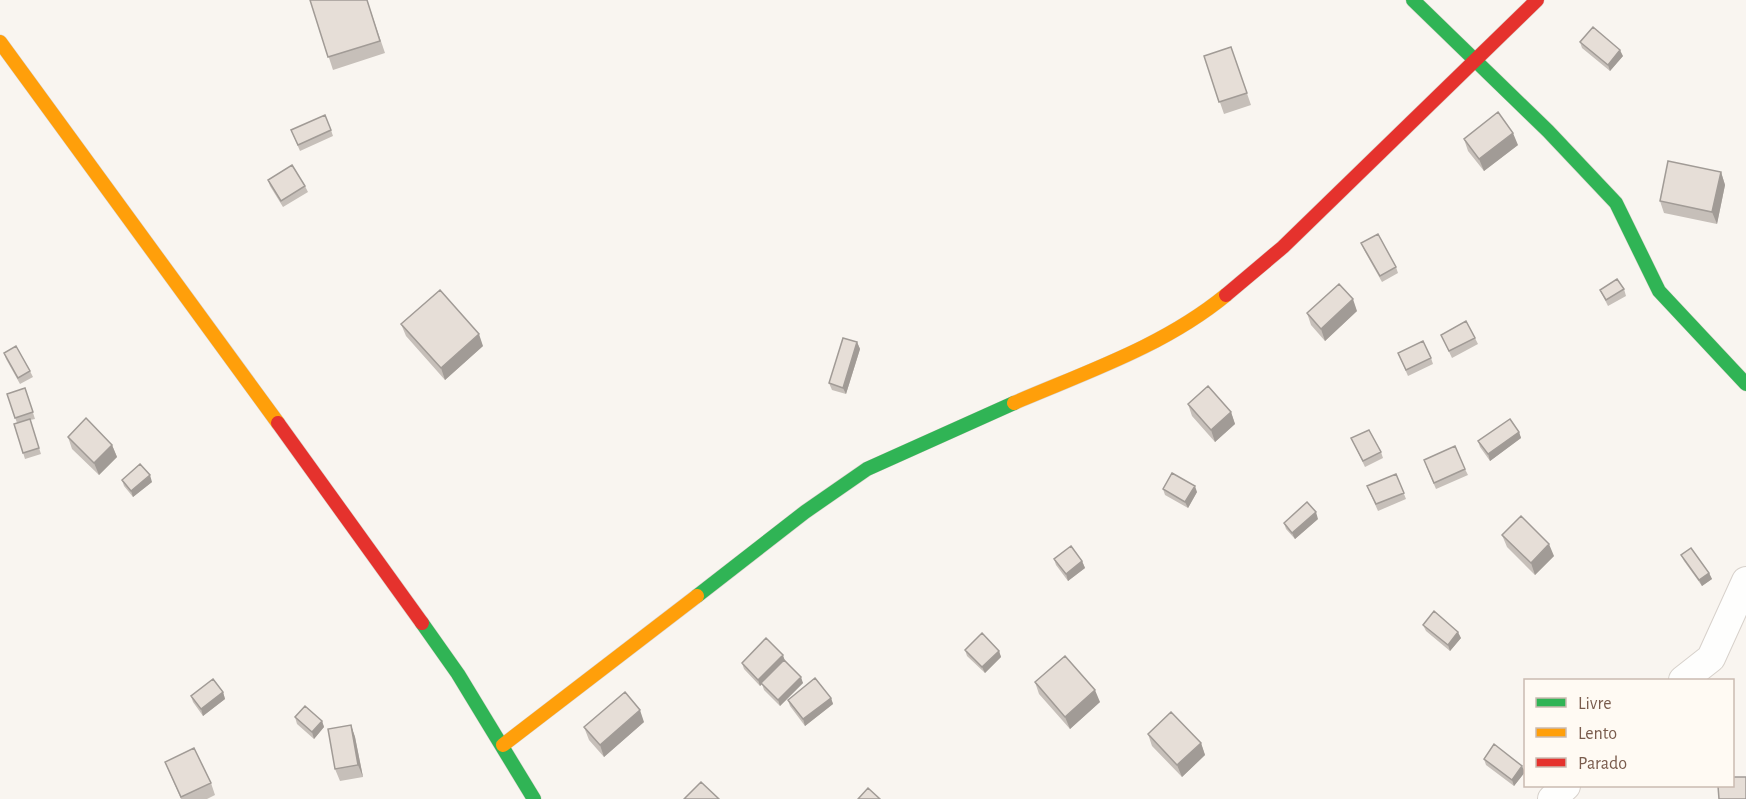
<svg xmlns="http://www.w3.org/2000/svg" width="1746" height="799" font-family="'Alegreya Sans',sans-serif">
<rect width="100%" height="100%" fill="#f9f5f0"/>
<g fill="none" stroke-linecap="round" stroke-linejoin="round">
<defs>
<path id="street" d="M1683 680 1711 658 1746 581
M1552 799 1566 786"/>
<path id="fast" d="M1413 0 1548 131 1616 203 1659 291 1746 384
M697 596 805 512 867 469 1014 403
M422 623 458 674 534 799"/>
<path id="slow" d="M0 42 278 423
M1014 403C1086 372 1164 346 1226 295
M503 745 697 596"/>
<path id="jam" d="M1226 295 1283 247 1537 0
M278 423 422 623"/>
</defs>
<use href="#street" stroke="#d7d1cb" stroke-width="30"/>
<use href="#fast" stroke="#d9d2cb" stroke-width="15"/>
<use href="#slow" stroke="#d9d2cb" stroke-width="15"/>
<use href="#jam" stroke="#d9d2cb" stroke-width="15"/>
<use href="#street" stroke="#fefefd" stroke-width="28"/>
<use href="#fast" stroke="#30b455" stroke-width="14"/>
<use href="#slow" stroke="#ff9f0a" stroke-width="14"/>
<use href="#jam" stroke="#e5322d" stroke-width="14"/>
</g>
<path fill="#c6bfb9" d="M310 0H367L385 53 333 70Z
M1580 42 1623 56 1610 71 1582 48Z
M1231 47 1251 105 1224 114 1204 56Z
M291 130H331L333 136 300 151Z
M1464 139 1518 145 1484 171 1468 151Z
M1721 172 1725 185 1717 224 1664 213 1660 201Z
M268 180 305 186 308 192 283 207 270 186Z
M1361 243 1396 267 1398 273 1382 282 1364 250Z
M1624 289 1626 296 1608 306 1600 290Z
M1357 311 1325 341 1311 325 1307 313Z
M401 324 483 346 445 380 406 336Z
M1441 335 1475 338 1478 344 1452 358Z
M857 342 860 349 846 394 832 390 829 383Z
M4 353 30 371 33 377 20 384 6 359Z
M1398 353 1431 358 1433 364 1408 376Z
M25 388 35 419 30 420 41 454 25 459 14 424 17 423 7 394Z
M1188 404 1231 412 1235 424 1215 442 1192 416Z
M1519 432 1521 438 1490 461 1480 447 1478 441Z
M68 437 112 445 117 457 99 475 72 449Z
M1351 438 1381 452 1383 458 1365 467Z
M1426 466 1465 469 1468 475 1436 489Z
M1396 474 1406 499 1378 511 1367 486Z
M122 480 152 482 133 497 124 486Z
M1163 489 1197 492 1188 508 1165 495Z
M1318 519 1295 539 1286 529 1284 523Z
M1502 535 1554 556 1535 575 1507 547Z
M1681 555 1709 573 1712 579 1702 586 1684 561Z
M1054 559 1082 561 1085 568 1068 581 1056 565Z
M1423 625 1461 638 1450 651 1426 631Z
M965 650 999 651 1001 657 985 673 967 656Z
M785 660 803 683 780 706 764 690 762 684 760 686 744 669 742 663Z
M1035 682 1100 702 1070 729 1039 694Z
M223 692 225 699 203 716 193 702 191 696Z
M831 698 833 704 805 726 790 706 788 700Z
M295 717 322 721 324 727 314 739 297 724Z
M644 722 604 757 589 740 584 727Z
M351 725 355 737 363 777 340 781 335 769Z
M1148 734 1201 743 1205 755 1182 777 1152 746Z
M1484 759 1525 772 1514 786 1486 765Z
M165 762 211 783 215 795 207 799H181L170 774Z"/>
<path fill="#a19b96" d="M1620 50 1623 56 1610 71 1608 65Z
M1513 133 1518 145 1484 171 1479 159Z
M1721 172 1725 185 1717 224 1712 212Z
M1353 299 1357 311 1325 341 1321 329Z
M479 334 483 346 445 380 441 368Z
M857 342 860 349 846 394 843 388Z
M1231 412 1235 424 1215 442 1211 430Z
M1519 432 1521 438 1490 461 1488 454Z
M112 445 117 457 99 475 94 463Z
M150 475 152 482 133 497 131 491Z
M1195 486 1197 492 1188 508 1185 502Z
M1316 512 1318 519 1295 539 1292 533Z
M1549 544 1554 556 1535 575 1531 563Z
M1082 561 1085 568 1068 581 1066 574Z
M1709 573 1712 579 1702 586 1699 580Z
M1458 632 1461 638 1450 651 1448 645Z
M999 651 1001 657 985 673 982 667Z
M783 655 785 661 760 686 758 680Z
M801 677 803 683 780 706 778 700Z
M1095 690 1100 702 1070 729 1065 717Z
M223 692 225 699 203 716 201 709Z
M831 698 833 704 805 726 803 719Z
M640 710 644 722 604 757 600 745Z
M322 721 324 727 314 739 312 732Z
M351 725 355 737 363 777 358 765Z
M1201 743 1205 755 1182 777 1177 765Z
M1522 766 1525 772 1514 786 1512 780Z"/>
<path fill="#e6ded7" stroke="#a19b96" stroke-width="1.5" d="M310 0H367L380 41 328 57Z
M1593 27 1620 50 1608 65 1580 42Z
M1231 47 1247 93 1219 102 1204 56Z
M1498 112 1513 133 1479 159 1464 139Z
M325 115 331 130 298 145 291 130Z
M1668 161 1721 172 1712 212 1660 201Z
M292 165 305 186 281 201 268 180Z
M1378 234 1396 267 1380 276 1361 243Z
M1617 279 1624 289 1606 300 1600 290Z
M1339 284 1353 299 1321 329 1307 313Z
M440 290 479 334 441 368 401 324Z
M1466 321 1475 338 1449 351 1441 335Z
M843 338 857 342 843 388 829 383Z
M1423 341 1431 358 1406 370 1398 353Z
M16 346 30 371 18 378 4 353Z
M1208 386 1231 412 1211 430 1188 404Z
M25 388 33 412 15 418 7 394Z
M86 418 112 445 94 463 68 437Z
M30 419 39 448 23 453 14 424Z
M1510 419 1519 432 1488 454 1478 441Z
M1369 430 1381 452 1363 461 1351 438Z
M1455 446 1465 469 1434 483 1424 460Z
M140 464 150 475 131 491 122 480Z
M1172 473 1195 486 1185 502 1163 489Z
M1396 474 1404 493 1376 504 1367 486Z
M1307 502 1316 512 1292 533 1284 523Z
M1521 516 1549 544 1531 563 1502 535Z
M1071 546 1082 561 1066 574 1054 559Z
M1691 548 1709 573 1699 580 1681 555Z
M1434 611 1458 632 1448 645 1423 625Z
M982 633 999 651 982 667 965 650Z
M766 638 783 655 758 680 742 663Z
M1065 656 1095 690 1065 717 1035 682Z
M784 660 801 677 778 700 761 683Z
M815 678 831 698 803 719 788 700Z
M213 679 223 692 201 709 191 696Z
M625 692 640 710 600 745 584 727Z
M305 706 322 721 312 732 295 717Z
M1171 712 1201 743 1177 765 1148 734Z
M351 725 358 765 335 769 328 729Z
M1494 744 1522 766 1512 780 1484 759Z
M194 748 211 783 181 797 165 762Z
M1732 777H1746V799H1719L1718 786H1732Z
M701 782 719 799H684Z
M868 788 880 799H858Z"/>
<rect x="1524" y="679" width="210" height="108" fill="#fffaf3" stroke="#cabbb1" stroke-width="1.5"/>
<rect x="1536" y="698" width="30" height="9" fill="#30b455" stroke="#cabbb1" stroke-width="1.5"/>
<text x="1578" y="709" font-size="18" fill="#7a5c4d">Livre</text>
<rect x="1536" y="728" width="30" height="9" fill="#ff9f0a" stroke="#cabbb1" stroke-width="1.5"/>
<text x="1578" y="739" font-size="18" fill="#7a5c4d">Lento</text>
<rect x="1536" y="758" width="30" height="9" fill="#e5322d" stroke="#cabbb1" stroke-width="1.5"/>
<text x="1578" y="769" font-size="18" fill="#7a5c4d">Parado</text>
</svg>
